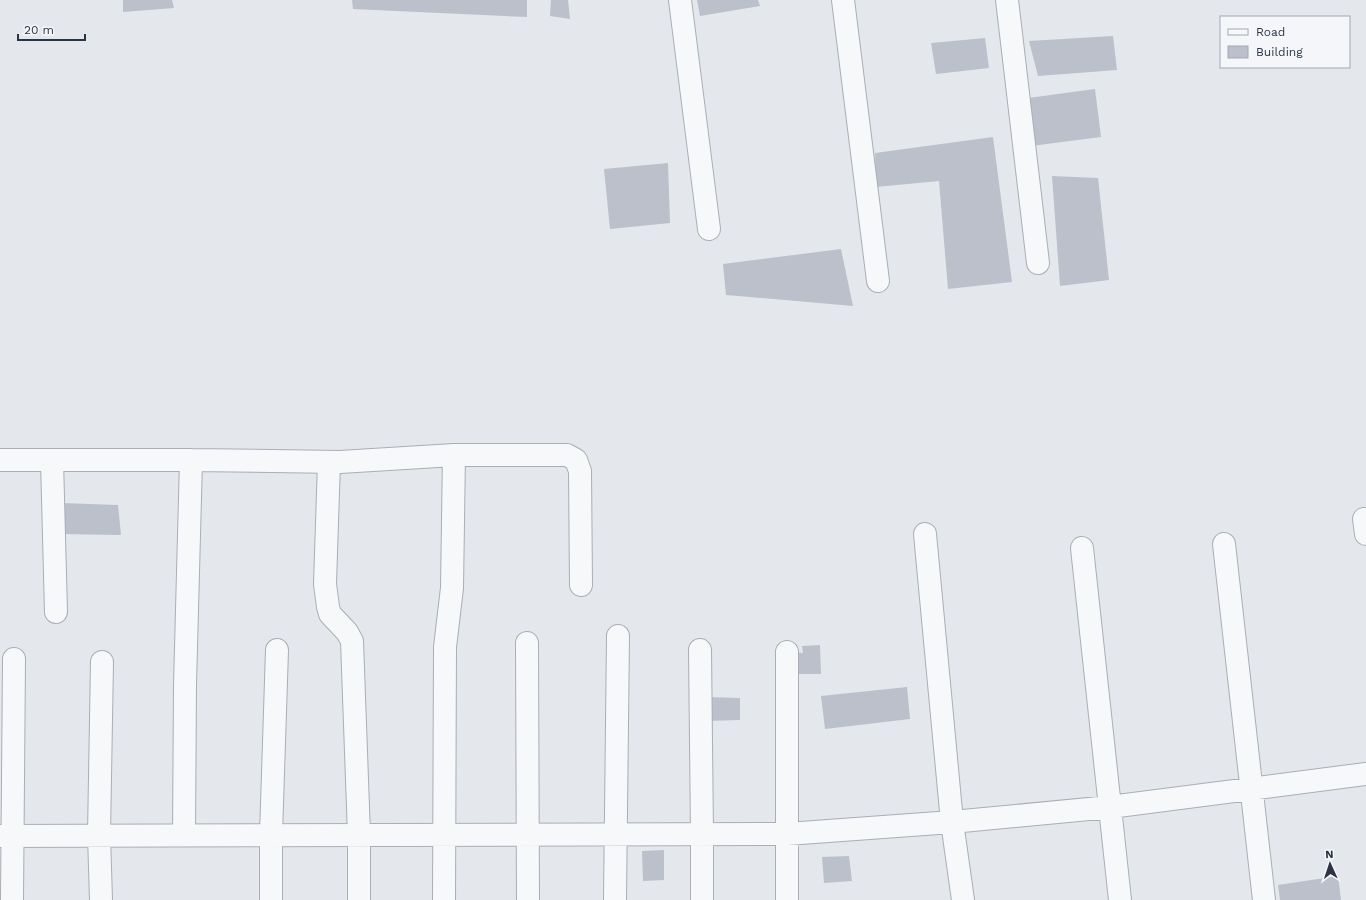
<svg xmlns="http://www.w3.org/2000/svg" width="1366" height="900" font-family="'Work Sans',sans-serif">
<rect width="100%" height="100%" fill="#e4e7ec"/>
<path fill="#bbc0ca" d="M123 0H172L174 8 123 12Z
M352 0H527V17L353 9Z
M551 0H568L570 19 550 16Z
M697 0H758L760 6 700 16Z
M1113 36 1117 70 1038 76 1029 41Z
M985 38 989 68 936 74 931 43Z
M1095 89 1101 137 1031 146 1028 98Z
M993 137 1012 282 948 289 939 181 876 187 875 153Z
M668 163 670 223 610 229 604 169Z
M1052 176 1098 178 1109 280 1060 286Z
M841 249 853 306 726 295 723 264Z
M61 503 118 505 121 535 61 534Z
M820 645 821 674H792V652L803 653 802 646Z
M907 687 910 719 825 729 821 696Z
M705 697 740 698V720L705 721Z
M664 850V880L643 881 642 851Z
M849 856 852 881 824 883 822 857Z
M1338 876 1341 900H1280L1278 885Z"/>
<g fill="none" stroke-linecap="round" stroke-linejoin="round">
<defs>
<path id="minor" d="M680 0 709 229
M843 0 878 281
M1007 0 1038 263
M0 460H191L340 462 454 455H567L576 460 580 471 581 585
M52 460 56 612
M329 462 325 584 328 607 330 614 347 632 352 641 359 835V900
M1364 519 1366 534
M925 534 952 822 963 900
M1224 544 1264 900
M1082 548 1120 900
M527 643 528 900
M700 650 702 834V900
M184 835 185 685 191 460
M0 836 787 834 952 822 1110 807 1366 774
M12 900 14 659
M101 900 99 835 102 662
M271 900V835L277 650
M444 900 445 647 452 588 454 455
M615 900 618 636
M787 900V652"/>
</defs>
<use href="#minor" stroke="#a9aeb7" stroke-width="24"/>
<use href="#minor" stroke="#f7f8fa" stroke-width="22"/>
</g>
<rect x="1220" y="16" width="130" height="52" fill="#f4f6f9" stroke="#a4a8b1"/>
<rect x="1228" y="29" width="20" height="6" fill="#f7f8fa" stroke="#a4a8b1"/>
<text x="1256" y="36" font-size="12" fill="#2b3445">Road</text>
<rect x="1228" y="46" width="20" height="12" fill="#bbc0ca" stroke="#a4a8b1"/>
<text x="1256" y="56" font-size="12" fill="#2b3445">Building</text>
<g transform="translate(1330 864) rotate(357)" stroke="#f4f6f9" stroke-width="3" paint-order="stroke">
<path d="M0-3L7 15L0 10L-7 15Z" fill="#2b3445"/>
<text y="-6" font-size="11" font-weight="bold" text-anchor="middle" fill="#2b3445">N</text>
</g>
<path d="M18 34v6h67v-6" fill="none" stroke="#2b3445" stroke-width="2"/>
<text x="24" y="34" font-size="12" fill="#2b3445" stroke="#f4f6f9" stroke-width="3" paint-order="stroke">20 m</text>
</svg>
